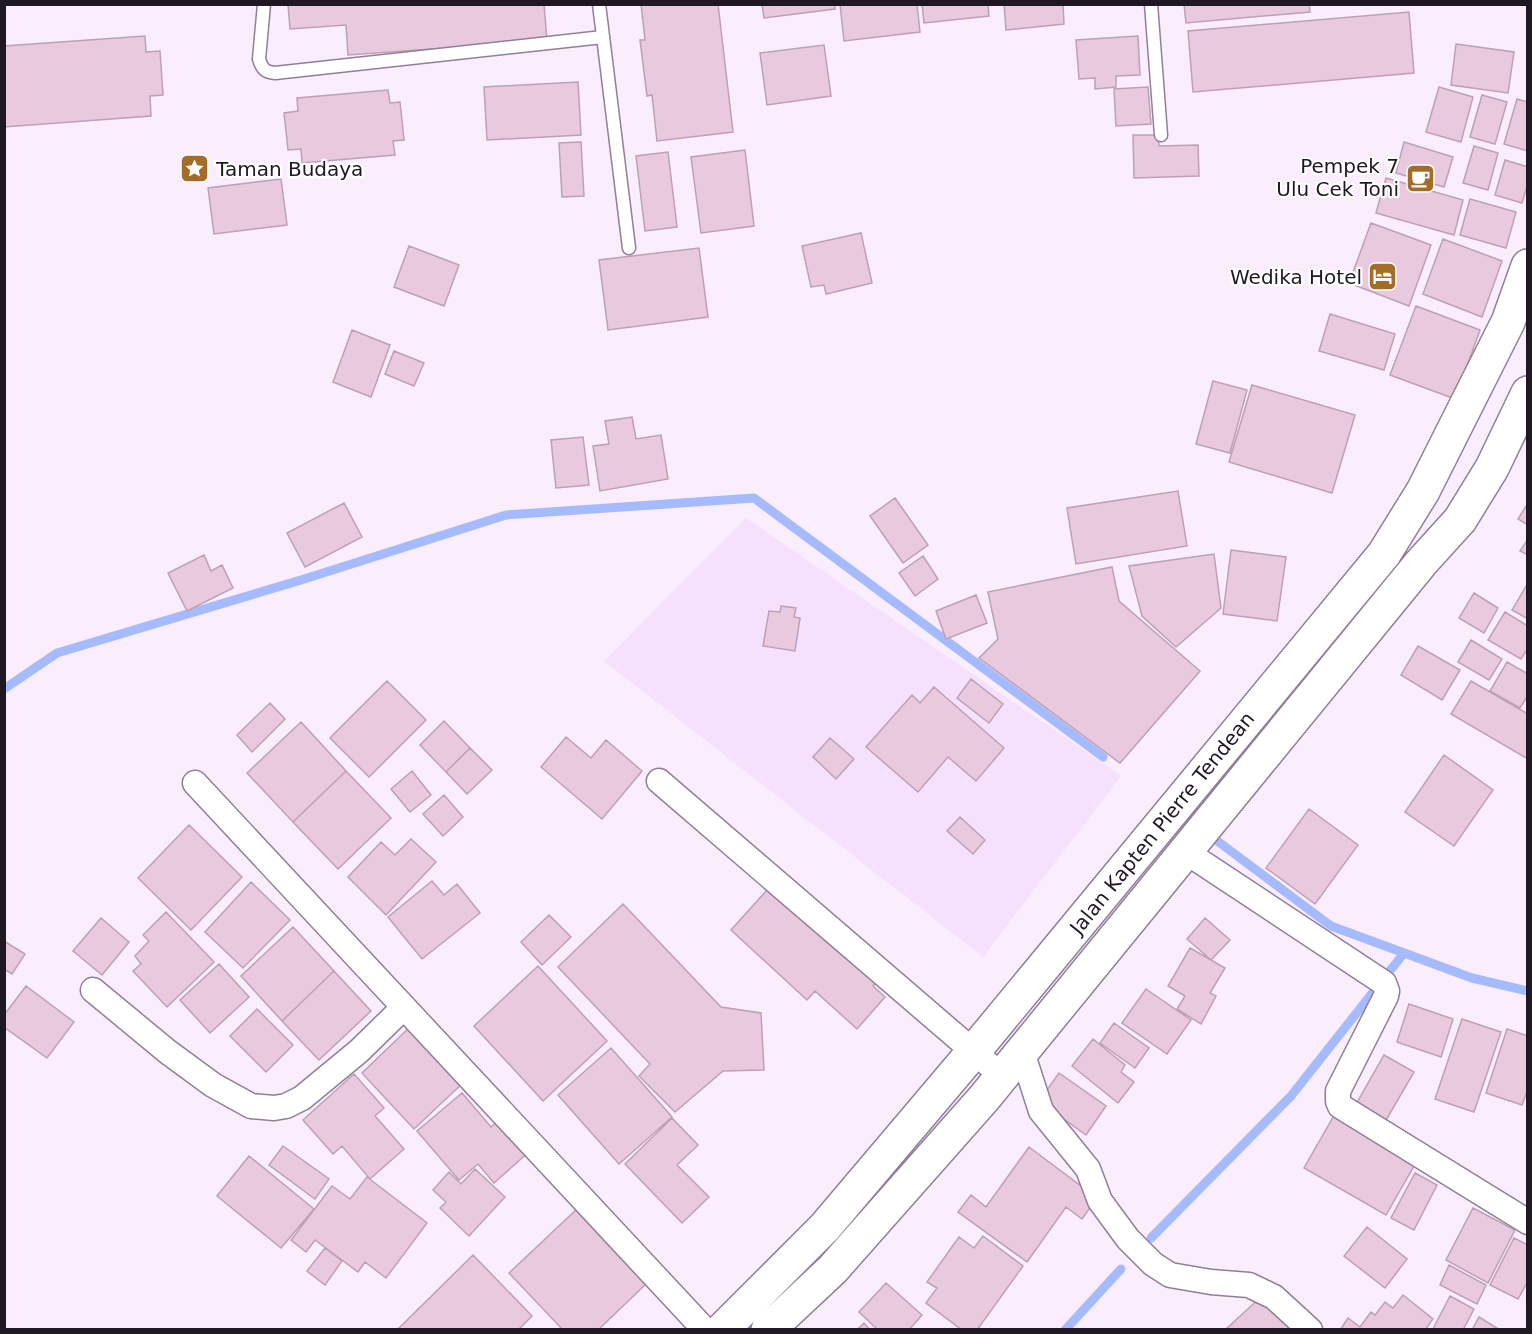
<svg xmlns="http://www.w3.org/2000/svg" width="1532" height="1334" font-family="'DejaVu Sans',sans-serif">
<rect width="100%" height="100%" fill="#f9edfe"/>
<path fill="#f5e1fd" d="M746 518 1121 776 983 957 604 661Z"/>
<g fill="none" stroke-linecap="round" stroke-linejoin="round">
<path stroke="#a6bafe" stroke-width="9" d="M4 689 57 653 301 580 506 515 754 498 1103 757
M1208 834 1331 926 1472 978 1528 991
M1151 1238 1291 1096 1404 953
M1065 1330 1121 1269"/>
</g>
<path fill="#e9c9de" stroke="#bea0b4" stroke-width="1.5" d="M288 4H544L547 41 348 55 346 25 290 29Z
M641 4H718L733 132 657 141 652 95 647 96 640 40H645Z
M762 4H835V9L764 18Z
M840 4H917L920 32 844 41Z
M922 4H988L989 16 924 23Z
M1004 4H1063L1064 24 1006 30Z
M1184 4H1309L1310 12 1186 23Z
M1409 12 1414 73 1193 92 1188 31Z
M145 36 146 52 160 51 163 95 150 96 151 116 4 127V46Z
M1138 36 1140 75 1116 76V87L1095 89V78L1079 79 1076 40Z
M1456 44 1514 52 1508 93 1451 85Z
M824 45 831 96 767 105 760 53Z
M578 82 581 135 487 140 484 87Z
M1148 87 1151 124 1116 126 1114 89Z
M1439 87 1473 97 1461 142 1426 132Z
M388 90 390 103 400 102 404 140 393 141 395 155 302 163 301 149 288 150 284 113 298 111 297 98Z
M1482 95 1507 102 1495 144 1470 137Z
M1517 99 1528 102V151L1504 144Z
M1133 135H1158L1159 146 1198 145 1199 176 1134 178Z
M581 142 584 196 562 197 559 143Z
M1404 142 1453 157 1444 187 1396 173Z
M1474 146 1498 153 1488 190 1463 183Z
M745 150 754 226 701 233 691 157Z
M668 152 677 227 645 231 636 156Z
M1505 160 1528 167V183L1522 203 1495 195Z
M1386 178 1463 200 1454 235 1376 213Z
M281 179 287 225 214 234 208 188Z
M1470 199 1516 212 1506 248 1460 235Z
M1371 223 1431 245 1409 306 1349 283Z
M861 233 872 283 826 294 824 285 811 287 802 246Z
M1443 239 1502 261 1482 317 1423 294Z
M409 246 459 265 444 306 394 287Z
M699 248 708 317 608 330 599 260Z
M1416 306 1480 330 1455 399 1390 375Z
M1330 314 1395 334 1384 370 1319 351Z
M352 330 390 345 371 397 333 382Z
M394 351 424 363 414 386 385 374Z
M1213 381 1247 390 1230 453 1196 444Z
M1252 385 1355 415 1332 493 1229 462Z
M632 417 636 439 661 435 668 479 600 491 593 446 609 444 605 421Z
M583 437 589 485 556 488 551 440Z
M1178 491 1187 546 1076 564 1067 508Z
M895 498 928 545 903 563 870 516Z
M344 503 362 537 305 567 287 533Z
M1528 503V525L1518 519Z
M1528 539V555L1520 551Z
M1231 550 1286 557 1277 621 1223 614Z
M1214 554 1221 608 1176 647 1142 616 1129 566Z
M204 555 211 571 222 565 233 588 187 611 168 573Z
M923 556 938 579 915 596 899 573Z
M1112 567 1119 601 1200 671 1120 763 979 658 998 639 988 592Z
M1528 583V619L1512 610Z
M1474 593 1498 608 1484 633 1459 618Z
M976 595 987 623 946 639 936 611Z
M781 606 796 608 794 617 800 618 795 651 763 646 769 611 780 612Z
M1505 612 1528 626V648L1521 659 1488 640Z
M1471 640 1502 659 1489 680 1458 662Z
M1418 646 1460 670 1442 700 1401 675Z
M1507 662 1528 674V695L1520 708 1490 691Z
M971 679 1003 704 989 723 957 698Z
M387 681 426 720 369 777 330 738Z
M1471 681 1528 714V759L1451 714Z
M934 687 1004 748 976 781 948 757 918 792 866 747 912 695 920 703Z
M270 703 285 719 252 752 237 735Z
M444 721 470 748 446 772 420 745Z
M301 722 346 771 293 822 247 773Z
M566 737 591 758 606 740 642 771 602 819 541 767Z
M830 738 854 759 836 779 813 757Z
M470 748 492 770 467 794 446 772Z
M1444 755 1493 790 1454 846 1405 812Z
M346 771 391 818 338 869 293 822Z
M412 771 431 795 410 812 391 789Z
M444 795 463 817 443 836 423 814Z
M1309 809 1358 845 1315 904 1266 868Z
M960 817 985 840 973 854 947 831Z
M189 825 242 877 191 930 138 878Z
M411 839 436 862 386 915 348 877 381 842 395 855Z
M432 881 444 895 457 884 480 913 422 959 388 917Z
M251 882 290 920 243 968 205 932Z
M768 889 879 980 873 986 885 997 857 1029 815 991 807 1000 731 930Z
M623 904 721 1007 761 1013 764 1070 723 1071 675 1112 639 1076 650 1064 558 967Z
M166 912 214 962 167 1007 133 971 141 964 135 956 149 941 143 935Z
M549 915 571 937 542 965 521 942Z
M101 918 129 942 102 975 73 951Z
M1205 918 1230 940 1211 960 1187 939Z
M293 927 334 971 282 1021 241 976Z
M4 941 25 954 12 974 4 969Z
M1190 948 1225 968 1210 993 1216 996 1201 1024 1177 1009 1185 996 1168 986Z
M219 964 249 997 210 1033 180 1000Z
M538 966 607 1041 543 1101 474 1026Z
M334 971 371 1011 319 1060 282 1021Z
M26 986 74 1022 47 1058 4 1027V1015Z
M1146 989 1191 1020 1167 1054 1122 1023Z
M1409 1004 1453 1019 1441 1057 1397 1042Z
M257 1009 293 1045 266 1072 230 1036Z
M1462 1019 1501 1032 1474 1112 1435 1099Z
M1114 1023 1149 1048 1135 1068 1100 1043Z
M413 1024 466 1080 414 1129 362 1073Z
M1507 1029 1528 1036V1089L1522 1105 1486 1093Z
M1093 1039 1125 1065 1121 1072 1134 1082 1118 1103 1072 1066Z
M611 1048 672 1117 619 1164 558 1095Z
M1384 1055 1414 1072 1385 1122 1355 1106Z
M1059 1073 1106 1106 1086 1135 1039 1101Z
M354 1074 384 1108 375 1116 404 1149 370 1179 342 1146 333 1154 303 1120Z
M462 1093 491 1127 502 1118 530 1151 494 1183 478 1164 459 1180 417 1131Z
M1336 1112 1418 1159 1386 1215 1304 1168Z
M672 1118 698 1145 677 1165 709 1197 682 1223 625 1164Z
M283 1146 329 1179 315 1199 269 1165Z
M1029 1147 1097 1198 1082 1219 1066 1207 1027 1262 958 1212 971 1195 986 1207Z
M249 1156 314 1209 281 1248 217 1196Z
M475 1169 505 1197 469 1236 440 1208 446 1202 433 1190 449 1172 461 1184Z
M1415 1173 1437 1185 1414 1230 1391 1218Z
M367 1177 427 1223 386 1278 365 1262 358 1272 315 1240 306 1252 291 1240 332 1186 350 1199Z
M578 1208 648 1282 598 1330H563L509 1273Z
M1473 1208 1515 1230 1488 1283 1446 1260Z
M1367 1227 1407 1259 1385 1288 1344 1256Z
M983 1236 1023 1266 977 1330H962L926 1303 937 1288 927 1282 959 1237 974 1248Z
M1514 1238 1528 1245V1281L1518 1299 1490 1285Z
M325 1248 342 1261 325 1285 307 1271Z
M473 1255 532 1316 518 1330H397Z
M1449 1265 1486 1285 1477 1304 1440 1285Z
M886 1283 922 1315 909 1330H878L859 1312Z
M1263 1295 1294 1330H1225Z
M1403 1295 1433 1319 1425 1330H1340L1348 1318 1360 1327 1371 1312 1375 1315 1385 1302 1393 1308Z
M1450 1296 1474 1309 1463 1330H1435L1433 1329Z
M1479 1317 1500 1330H1472Z
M864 1323 870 1330H857Z"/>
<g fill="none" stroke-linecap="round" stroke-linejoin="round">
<defs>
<path id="service" d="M264 4 259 59C262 69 265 72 275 73L603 37
M599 4 629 248
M1151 4 1161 135"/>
<path id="minor" d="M659 781 1002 1076
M195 783 705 1330
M1186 852 1384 983 1387 991 1386 996 1338 1091V1101L1340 1106 1528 1222
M93 990 168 1052 213 1085 251 1106 274 1108 286 1106 302 1098 359 1051 404 1007
M1022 1052 1041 1111 1088 1169 1100 1201 1128 1239 1153 1264 1170 1275 1211 1282 1249 1285 1274 1297 1310 1330"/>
<path id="primary" d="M722 1330 825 1227 974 1051 1384 554 1423 491 1508 322 1528 266
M768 1330 833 1269 985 1097 1421 563 1460 520 1492 468 1528 393"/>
</defs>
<use href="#service" stroke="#917f99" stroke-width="15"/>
<use href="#minor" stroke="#917f99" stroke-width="27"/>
<use href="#primary" stroke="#917f99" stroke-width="36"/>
<use href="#service" stroke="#fff" stroke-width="12"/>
<use href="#minor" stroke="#fff" stroke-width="24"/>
<use href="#primary" stroke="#fff" stroke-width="33"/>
</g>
<defs>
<symbol id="sight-square" viewBox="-11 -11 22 22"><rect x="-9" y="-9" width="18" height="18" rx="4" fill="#a46c29" stroke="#fff"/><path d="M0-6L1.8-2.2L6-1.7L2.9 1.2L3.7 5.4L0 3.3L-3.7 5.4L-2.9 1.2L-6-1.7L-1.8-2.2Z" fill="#fff"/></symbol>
<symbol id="cafe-square" viewBox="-11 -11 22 22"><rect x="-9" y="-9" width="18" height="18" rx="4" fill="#a46c29" stroke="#fff"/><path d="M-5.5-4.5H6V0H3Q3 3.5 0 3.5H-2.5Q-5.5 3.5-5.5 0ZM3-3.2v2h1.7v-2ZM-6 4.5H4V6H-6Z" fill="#fff"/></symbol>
<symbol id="hotel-square" viewBox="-11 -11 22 22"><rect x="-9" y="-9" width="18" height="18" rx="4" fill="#a46c29" stroke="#fff"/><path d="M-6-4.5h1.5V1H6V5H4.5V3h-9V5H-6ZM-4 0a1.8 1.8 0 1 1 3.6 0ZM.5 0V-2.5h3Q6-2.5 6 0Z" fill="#fff"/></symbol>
</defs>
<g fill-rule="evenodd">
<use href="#sight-square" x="178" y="152" width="33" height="33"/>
<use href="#cafe-square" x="1404" y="162" width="33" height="33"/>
<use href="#hotel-square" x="1366" y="260" width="33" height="33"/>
</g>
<g text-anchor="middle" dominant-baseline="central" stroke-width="4.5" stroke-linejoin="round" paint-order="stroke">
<g font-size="20" fill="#1f1822" stroke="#fff" text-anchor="end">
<text x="1399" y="166">Pempek 7<tspan x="1399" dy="23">Ulu Cek Toni</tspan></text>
<text x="216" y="169" text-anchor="start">Taman Budaya</text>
<text x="1362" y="277">Wedika Hotel</text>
</g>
<g font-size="20" fill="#1f1822" stroke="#fff">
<text transform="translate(1162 823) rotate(-51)">Jalan Kapten Pierre Tendean</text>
</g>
</g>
<rect width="1532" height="1334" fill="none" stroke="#1f1822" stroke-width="12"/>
</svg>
